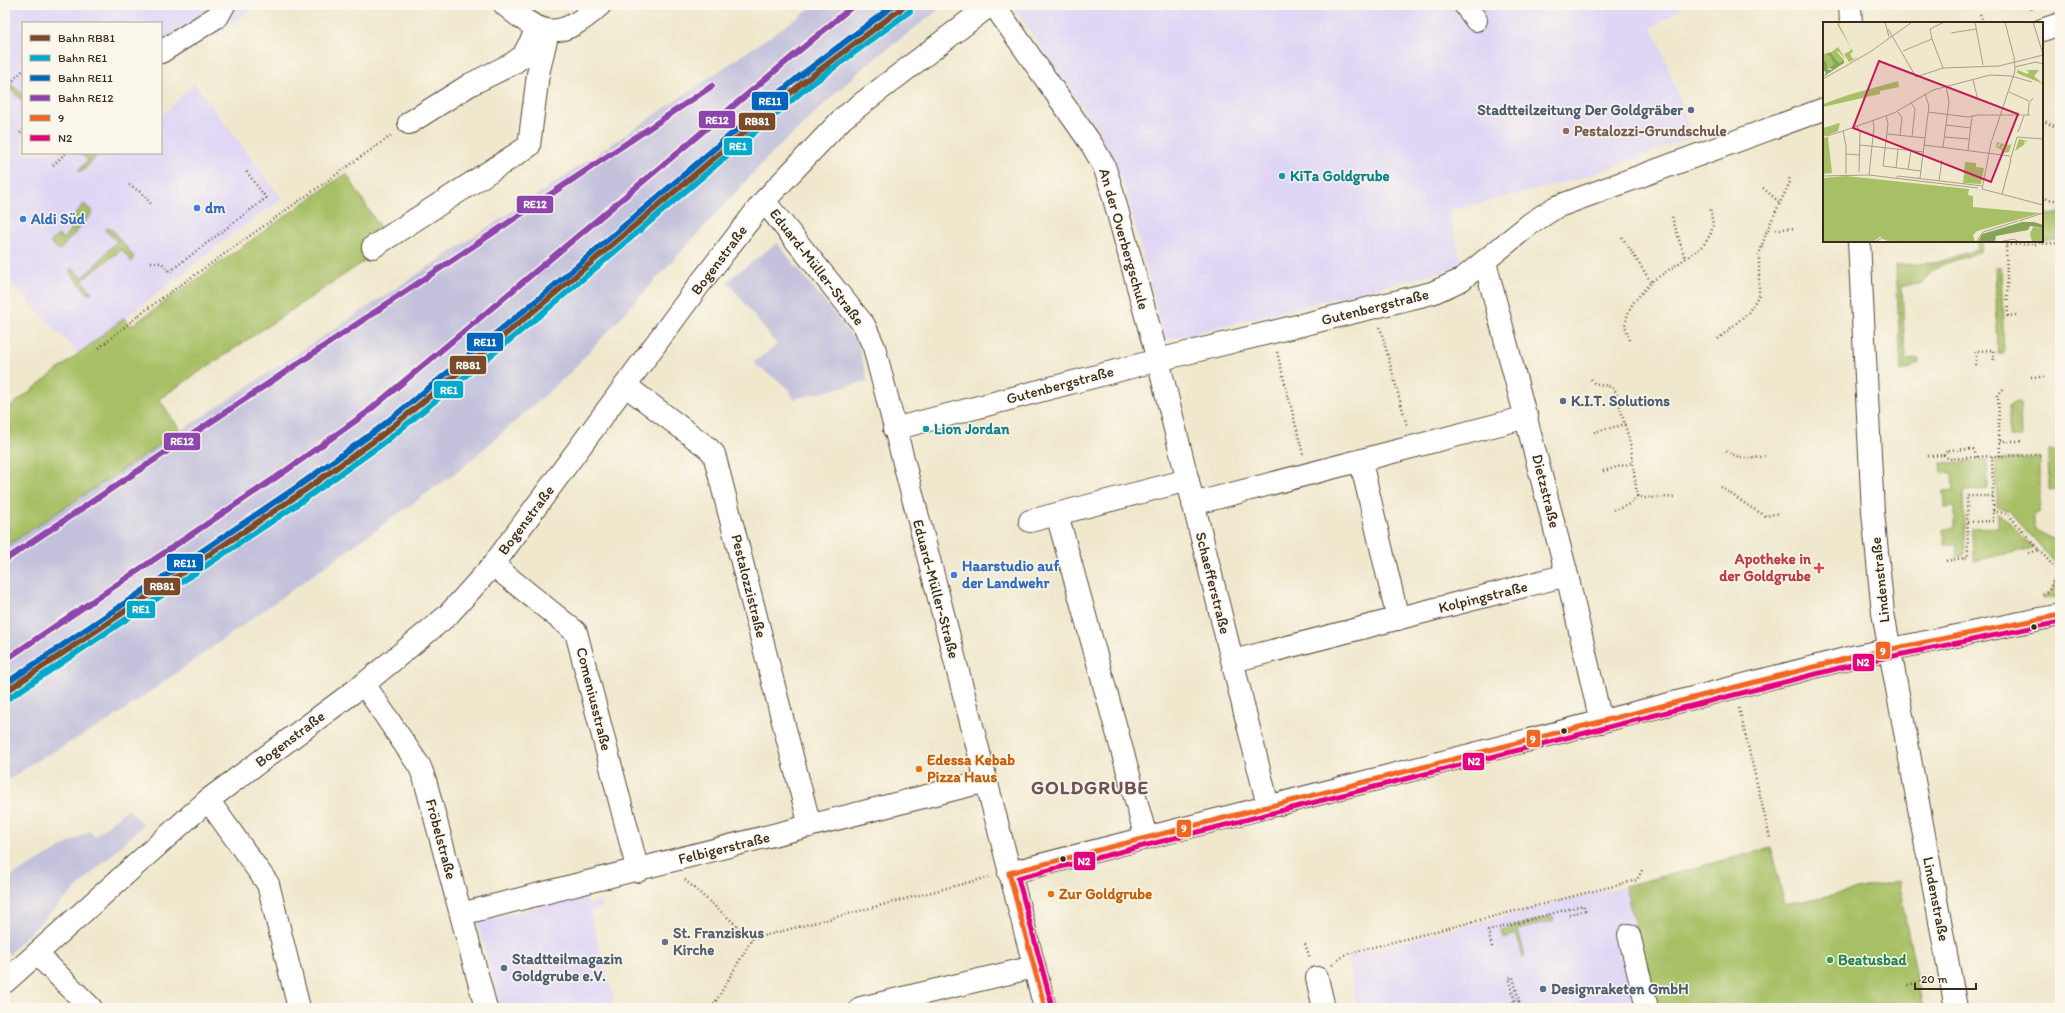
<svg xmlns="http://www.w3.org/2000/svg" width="2065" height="1013" font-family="Itim,sans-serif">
<rect width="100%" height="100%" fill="#fbf7ec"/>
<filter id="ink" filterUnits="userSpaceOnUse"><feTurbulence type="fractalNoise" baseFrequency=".025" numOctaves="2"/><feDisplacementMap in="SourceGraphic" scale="8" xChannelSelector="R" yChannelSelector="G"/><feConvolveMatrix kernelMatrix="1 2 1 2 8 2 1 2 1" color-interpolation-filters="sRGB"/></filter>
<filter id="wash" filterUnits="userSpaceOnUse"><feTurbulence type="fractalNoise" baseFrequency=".012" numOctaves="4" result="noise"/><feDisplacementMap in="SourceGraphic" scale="16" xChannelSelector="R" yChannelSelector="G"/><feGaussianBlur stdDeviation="0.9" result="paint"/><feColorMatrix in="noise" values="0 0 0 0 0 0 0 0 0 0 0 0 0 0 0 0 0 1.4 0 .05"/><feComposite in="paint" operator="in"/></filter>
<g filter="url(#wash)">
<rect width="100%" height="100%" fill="#f0e8cd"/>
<path fill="#dfd5f5" d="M5 5H260L161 68V23H23V153H161V117L194 83 282 199 239 229 79 354 5 277Z
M1015 5H1681L1683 7 1651 29 1657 36 1693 137 1582 178 1448 211 1463 266 1165 340 1125 188 1111 157 1095 126 1013 6Z
M1625 886 1656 1008H1453L1452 1004 1434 1008H1356L1348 955Z
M586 895 588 904 601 901 603 908 590 912 616 1008H501L478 922Z"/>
<path fill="#c3c1db" d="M816 5H945L865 66 768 157 569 374 461 469 109 721 34 762 5 783V547L537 195Z
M777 243 857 342 868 381 794 399 788 388 753 363 777 345 727 281Z
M128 808 143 825 22 940 9 955 5 948V880L90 831 94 837Z"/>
<path fill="#a7c065" stroke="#717542" d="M5 79 23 95V101L5 85Z
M80 153H86L90 156 94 153H99L84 170 78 171 88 160Z
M346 173 390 244 159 399 181 431 5 547V411L124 318 131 326Z
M84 204 93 212 59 251 50 243 58 235 63 239 75 224 70 220Z
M2060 213V240L2042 241V216Z
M107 228H111L134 257 132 262 122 249 82 280 92 293 88 294 70 272 71 268 83 278 117 241 105 230Z
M1978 241H1983L1981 251C1959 262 1935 260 1922 284L1902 285 1905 360 1919 359V363L1909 369 1901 371 1896 265 1936 263 1978 249Z
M1995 267H2001L2004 354H1998Z
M2020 402 2021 437H2009V406L2012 403Z
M2048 451H2060V497L2055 489 2049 490Z
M2040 458V512L2034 515V529L2060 543V568L2009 511 1997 507 1996 460Z
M1987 461 1988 489 1963 491 1965 554 1957 556 1956 544 1945 545 1944 529 1955 528V506L1944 507 1943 491 1954 490 1953 473H1942L1941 463Z
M1998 514 2005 518 2034 548 1973 561 1972 528 1998 527Z
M2060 574V596L2042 599 2052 591Z
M1771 848 1785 905 1898 881 1923 1008H1656L1625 886Z
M1553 916 1554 921 1518 930 1525 956 1523 957 1516 934 1503 938 1501 930Z"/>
</g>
<g filter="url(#ink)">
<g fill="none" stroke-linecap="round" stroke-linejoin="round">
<defs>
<path id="minor" d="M505 5C544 38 561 40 600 5
M994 5 1092 145 1104 166 1110 184 1158 360 1268 806
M1465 5 1476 20
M1850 5 1851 23
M2042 30 2060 24
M161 52 218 16 224 5
M409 123 471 84 512 64 523 56 538 28
M764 201 864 325 874 347 1045 1008
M1859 241 1873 512 1883 613 1956 1008
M373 247 529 146 538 74 548 31
M1485 262 1567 575 1601 722
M626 386 708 448 714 454 810 826
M894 429 1158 360 1432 293 1461 280 1530 224 1556 207 1824 109
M1361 462 1398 619
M1193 504 1527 417
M1030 521 1188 480
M1060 525 1146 837
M493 565 576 632 638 871
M1233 661 1567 575
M364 684 420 767 425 780 486 1008
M208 800 268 884 299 1008
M1009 873 1857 656 2060 615
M461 914 986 781
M1629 935 1647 1008
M37 954 91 1008
M1317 978 1324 1008
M5 982 208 800 364 684 448 615 493 565 699 285 764 201 843 118 990 5
M861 1008 1034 967"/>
</defs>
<use href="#minor" stroke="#564638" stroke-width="24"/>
<path stroke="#564638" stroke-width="2.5" stroke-dasharray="1 3" stroke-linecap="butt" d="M2030 5 2033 12
M1980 14 1984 23
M5 89 23 70
M2042 120 2060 129
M20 133 23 130
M53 165 66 153
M129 185 142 193 151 204
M1763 188 1779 202
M2042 198 2060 201
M1672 217 1685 258
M1767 230 1790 182 1789 178
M1622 237 1651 282
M151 262 162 263 169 272 266 198 246 171
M2016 315 2008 316 2006 245 2060 243
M1380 327 1407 426
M1718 339 1748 313 1759 295V255L1767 230 1794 228
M1629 340 1625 325 1628 313 1633 303 1651 282 1698 250 1706 242 1711 233 1713 225 1710 207
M99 348 144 311 392 135
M1277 352 1303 454
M1976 365V351L1993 350 1994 361
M2031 377H2047
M1591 379 1594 383 1612 387 1616 392 1631 447 1637 496C1631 505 1624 507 1613 510
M1594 432 1626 424
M2000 441H2021
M1726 451C1740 459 1749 460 1765 456
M1928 456 1944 455
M2000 456 1998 395 2005 387
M1977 457 1973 449 1948 450 1944 455 1949 459 1992 456
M1603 471 1632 463
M1721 487 1750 507 1766 516 1779 513
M1637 496 1644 498 1676 497
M1993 511 2008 514 2039 550 2029 553
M1968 522 1993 521V496
M2039 550 2058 571 2049 590 2042 594
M1946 561 1968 557 1967 496H1993L1992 456 2040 455
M1739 708 1770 838
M685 880 752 939
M1305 944 1310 958
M1492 947 1488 931 1583 905 1585 910 1568 915 1569 917
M1332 965 1346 954 1637 880 1642 870
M1908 985 1924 981
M1519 1001 1521 1008
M1505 1005 1515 1002 1509 978 1513 977 1519 1001 1515 1002
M712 1008 752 939 989 877"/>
<use href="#minor" stroke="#fff" stroke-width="22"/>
<defs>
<path id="bus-1" d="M1009 873 1857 656 2060 615
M1009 873 1045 1008"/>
<path id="bus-2" d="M1052 1006 1018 878 1859 663 2060 622"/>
</defs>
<use href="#bus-1" stroke="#fbf7ec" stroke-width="8"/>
<use href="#bus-2" stroke="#fbf7ec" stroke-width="8"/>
<use href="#bus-1" stroke="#f26522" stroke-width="5"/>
<use href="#bus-2" stroke="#e5007d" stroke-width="5"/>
<defs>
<path id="rail-1" d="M5 692 298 495 381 436 546 301 801 84 906 5"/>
<path id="rail-2" d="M9 698 302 501 385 442 551 306 805 89 910 11"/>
<path id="rail-3" d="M5 684 294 489 377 430 542 296 796 79 894 5"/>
<path id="rail-4" d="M5 560 712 86
M5 660 284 472 365 414 854 5"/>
</defs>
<use href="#rail-1" stroke="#fbf7ec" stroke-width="9"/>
<use href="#rail-2" stroke="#fbf7ec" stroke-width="9"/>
<use href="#rail-3" stroke="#fbf7ec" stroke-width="9"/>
<use href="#rail-4" stroke="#fbf7ec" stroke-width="9"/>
<use href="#rail-1" stroke="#7a4b2a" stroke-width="6"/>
<use href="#rail-2" stroke="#00a9ce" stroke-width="6"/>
<use href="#rail-3" stroke="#0065bd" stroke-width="6"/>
<use href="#rail-4" stroke="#8e44ad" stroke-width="6"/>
</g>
</g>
<g fill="#5c6f8a" stroke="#fbf7ec" stroke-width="1.5">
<circle cx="1691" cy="110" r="4"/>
<circle cx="1563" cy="401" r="4"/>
<circle cx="504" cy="968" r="4"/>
<circle cx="1543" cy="989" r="4"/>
</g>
<circle fill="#8d6e63" stroke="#fbf7ec" stroke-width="1.5" cx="1566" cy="131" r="4"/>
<g fill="#0f9aa8" stroke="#fbf7ec" stroke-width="1.5">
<circle cx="1282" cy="176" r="4"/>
<circle cx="926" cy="429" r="4"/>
</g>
<g fill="#3f7fe0" stroke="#fbf7ec" stroke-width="1.5">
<circle cx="197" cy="208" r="4"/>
<circle cx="23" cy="219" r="4"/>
<circle cx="954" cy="575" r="4"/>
</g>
<path fill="#e0444e" stroke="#fbf7ec" stroke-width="1.5" d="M1817 562h4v4h4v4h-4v4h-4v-4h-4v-4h4z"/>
<g fill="#3b2a1e" stroke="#fbf7ec" stroke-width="1.5">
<circle cx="2034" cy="627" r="3.5"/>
<circle cx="1564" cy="731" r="3.5"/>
<circle cx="1063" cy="859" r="3.5"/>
</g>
<g fill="#e8710a" stroke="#fbf7ec" stroke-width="1.5">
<circle cx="919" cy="769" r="4"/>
<circle cx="1051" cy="894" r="4"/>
</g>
<circle fill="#6b7280" stroke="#fbf7ec" stroke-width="1.5" cx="665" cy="942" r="4"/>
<circle fill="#2e9e5b" stroke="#fbf7ec" stroke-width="1.5" cx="1830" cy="960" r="4"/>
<g text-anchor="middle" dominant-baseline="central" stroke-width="3" stroke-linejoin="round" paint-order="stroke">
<g font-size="15" font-weight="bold" fill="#4e5e75" stroke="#fbf7ec" text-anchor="start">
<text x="1683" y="110" text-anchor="end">Stadtteilzeitung Der Goldgräber</text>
<text x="1571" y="401">K.I.T. Solutions</text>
<text x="512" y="959">Stadtteilmagazin<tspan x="512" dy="17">Goldgrube e.V.</tspan></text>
<text x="1551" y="989">Designraketen GmbH</text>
</g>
<g font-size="15" font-weight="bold" fill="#785e54" stroke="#fbf7ec" text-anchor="start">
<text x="1574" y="131">Pestalozzi-Grundschule</text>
</g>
<g font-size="15" font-weight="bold" fill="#0d838f" stroke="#fbf7ec" text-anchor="start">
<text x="1290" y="176">KiTa Goldgrube</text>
<text x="934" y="429">Lion Jordan</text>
</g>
<g font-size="15" font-weight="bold" fill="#366cbe" stroke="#fbf7ec" text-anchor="start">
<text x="205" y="208">dm</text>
<text x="31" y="219">Aldi Süd</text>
<text x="962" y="566">Haarstudio auf<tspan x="962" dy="17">der Landwehr</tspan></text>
</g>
<g font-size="15" fill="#3b2a1e" stroke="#fbf7ec">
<text transform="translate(1124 239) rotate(74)">An der Overbergschule</text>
<text transform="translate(719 260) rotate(-53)">Bogenstraße</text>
<text transform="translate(817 267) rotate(52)">Eduard-Müller-Straße</text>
<text transform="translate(1375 307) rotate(-14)">Gutenbergstraße</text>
<text transform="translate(1060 385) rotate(-15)">Gutenbergstraße</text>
<text transform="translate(1546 491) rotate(76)">Dietzstraße</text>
<text transform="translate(526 520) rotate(-53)">Bogenstraße</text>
<text transform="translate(1880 580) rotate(-96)">Lindenstraße</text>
<text transform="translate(1213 583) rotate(76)">Schaefferstraße</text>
<text transform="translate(749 586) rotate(76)">Pestalozzistraße</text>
<text transform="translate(936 589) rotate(75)">Eduard-Müller-Straße</text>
<text transform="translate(1483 597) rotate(-14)">Kolpingstraße</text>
<text transform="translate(594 699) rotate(76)">Comeniusstraße</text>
<text transform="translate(290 739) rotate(-37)">Bogenstraße</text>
<text transform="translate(441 839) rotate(75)">Fröbelstraße</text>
<text transform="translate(724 848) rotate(-14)">Felbigerstraße</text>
<text transform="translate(1936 899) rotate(79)">Lindenstraße</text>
</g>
<g font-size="15" font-weight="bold" fill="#be3a42" stroke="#fbf7ec" text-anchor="end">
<text x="1811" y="559">Apotheke in<tspan x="1811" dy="17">der Goldgrube</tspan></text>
</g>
<g font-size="15" font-weight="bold" fill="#c56008" stroke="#fbf7ec" text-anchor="start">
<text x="927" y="760">Edessa Kebab<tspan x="927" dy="17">Pizza Haus</tspan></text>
<text x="1059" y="894">Zur Goldgrube</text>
</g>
<g font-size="15" font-weight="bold" fill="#5b616d" stroke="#fbf7ec" text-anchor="start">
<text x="673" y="933">St. Franziskus<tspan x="673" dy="17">Kirche</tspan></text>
</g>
<g font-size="15" font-weight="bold" fill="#27864d" stroke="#fbf7ec" text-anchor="start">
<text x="1838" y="960">Beatusbad</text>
</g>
<g font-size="19" font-weight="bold" letter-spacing="1" fill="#6e5258" stroke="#fbf7ec">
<text x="1090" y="787">GOLDGRUBE</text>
</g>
</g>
<g transform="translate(1823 22)">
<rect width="220" height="220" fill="#f0e8cd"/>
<path d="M18 0 16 2 30 30 27 32 30 37 36 35 26 40 21 32 27 29 28 26 14 2ZM15 25 23 38 16 30 13 29 21 38 16 41 7 31ZM5 29 2 33 7 34 12 40 6 48 0 38V33ZM195 45V48L204 52 206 50 203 48H216L211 54 220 62 194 51ZM75 59 76 65 57 69V72L0 85V82L25 73ZM17 101 15 109 0 115V106ZM5 115 9 151 0 152V116ZM196 117 205 119 201 120 202 122 192 129ZM174 120 177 121 174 124 176 125 178 121 181 122 179 126 181 128 182 122 187 123 189 121 186 130 178 131 179 128 173 125ZM142 140 153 141V145L161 146 158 162 140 161ZM23 154 146 167 145 173 150 174V185L218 191 154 209 150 213 152 220H72L57 215 50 220H0V156ZM210 205 220 206V220L209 219 207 212Z" fill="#a7c065"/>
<path d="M7 30 16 41 21 38V41L0 55 3 51 0 47V38L3 40 5 48H9L7 45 11 42 7 34 2 33ZM199 200H211L220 203V206L207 204 205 208 173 214 172 220H155L159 212Z" fill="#85a65a"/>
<path fill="none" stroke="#a89c87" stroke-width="1" d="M62 0 66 15M152 0 160 43M210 0 220 32M65 7 93 55 120 46 176 44 220 33M128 11 153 7M109 17 107 7 121 0M80 29 109 17 120 46M192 45 213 40 220 42M0 57 47 30 89 0M150 58 155 78M186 70 206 79M88 81 92 87 89 115M75 90 79 96 77 113M105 90 145 95 155 93H207M205 93 206 81 210 76M63 94 65 102 60 144 98 149M123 103 148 106M34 104 37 111 36 150M20 109 71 91 110 68 167 53 188 54 209 60M195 110 201 94M64 112 102 116M4 114 20 109 23 124V152M122 115 146 117M37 123 101 130M101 123 187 134M120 125 126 80 123 64M145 128 149 94M23 132 37 133M187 139 194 115 220 117M73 146 75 127M85 148 88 128M46 153 51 105 50 98M0 154 46 153 155 166M73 156 75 154 160 164M97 156 106 84 102 72M116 159 119 138M159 167 168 121 192 49 191 35 182 0M159 167 220 183M179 172 188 138M196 199 220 191M52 220 59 216 69 220M153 220 160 210 195 199M176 220 191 217 196 220"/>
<path fill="#c2185b" fill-opacity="0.15" stroke="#c2185b" stroke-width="2" d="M56 39 195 92 168 160 30 106Z"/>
<rect width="220" height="220" fill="none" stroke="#3b2a1e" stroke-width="2"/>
</g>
<g stroke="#fbf7ec" stroke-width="1.5">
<rect x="751" y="91" width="38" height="20" rx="4" fill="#0065bd"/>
<rect x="698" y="110" width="38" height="19" rx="4" fill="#8e44ad"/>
<rect x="738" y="112" width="38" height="19" rx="4" fill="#7a4b2a"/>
<rect x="723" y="137" width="30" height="19" rx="4" fill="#00a9ce"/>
<rect x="516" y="195" width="38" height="19" rx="4" fill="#8e44ad"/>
<rect x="466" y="332" width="38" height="20" rx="4" fill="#0065bd"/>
<rect x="449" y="355" width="38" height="20" rx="4" fill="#7a4b2a"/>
<rect x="433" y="380" width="31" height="19" rx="4" fill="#00a9ce"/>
<rect x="163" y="432" width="38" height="19" rx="4" fill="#8e44ad"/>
<rect x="166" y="553" width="38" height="19" rx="4" fill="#0065bd"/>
<rect x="143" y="577" width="38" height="19" rx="4" fill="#7a4b2a"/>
<rect x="126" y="600" width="30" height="19" rx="4" fill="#00a9ce"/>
<rect x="1875" y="641" width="16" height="19" rx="4" fill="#f26522"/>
<rect x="1852" y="653" width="23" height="19" rx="4" fill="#e5007d"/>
<rect x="1526" y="729" width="15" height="19" rx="4" fill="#f26522"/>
<rect x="1462" y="752" width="23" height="19" rx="4" fill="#e5007d"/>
<rect x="1176" y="819" width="16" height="19" rx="4" fill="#f26522"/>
<rect x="1073" y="851" width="23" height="20" rx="4" fill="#e5007d"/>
</g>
<g font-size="11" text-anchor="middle" font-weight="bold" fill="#fff">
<text x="770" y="105">RE11</text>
<text x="717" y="124">RE12</text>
<text x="757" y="125">RB81</text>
<text x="738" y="150">RE1</text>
<text x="535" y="208">RE12</text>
<text x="485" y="346">RE11</text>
<text x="468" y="369">RB81</text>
<text x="449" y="394">RE1</text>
<text x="182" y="445">RE12</text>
<text x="185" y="567">RE11</text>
<text x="162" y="590">RB81</text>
<text x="141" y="613">RE1</text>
<text x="1883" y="655">9</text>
<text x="1863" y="666">N2</text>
<text x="1533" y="743">9</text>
<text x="1474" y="765">N2</text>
<text x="1184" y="832">9</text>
<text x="1084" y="865">N2</text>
</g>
<rect width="2065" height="1013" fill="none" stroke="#fbf7ec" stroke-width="20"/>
<rect x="22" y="22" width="140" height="132" fill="#fbf7ec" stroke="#aea59a"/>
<rect x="30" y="35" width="20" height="6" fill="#7a4b2a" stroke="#aea59a"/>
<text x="58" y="42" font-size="12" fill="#3b2a1e">Bahn RB81</text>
<rect x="30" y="55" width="20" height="6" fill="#00a9ce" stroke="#aea59a"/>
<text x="58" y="62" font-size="12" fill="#3b2a1e">Bahn RE1</text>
<rect x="30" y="75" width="20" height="6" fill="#0065bd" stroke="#aea59a"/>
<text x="58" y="82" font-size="12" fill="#3b2a1e">Bahn RE11</text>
<rect x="30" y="95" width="20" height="6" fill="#8e44ad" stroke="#aea59a"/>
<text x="58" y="102" font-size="12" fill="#3b2a1e">Bahn RE12</text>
<rect x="30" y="115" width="20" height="6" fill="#f26522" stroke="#aea59a"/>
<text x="58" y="122" font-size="12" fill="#3b2a1e">9</text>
<rect x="30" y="135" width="20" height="6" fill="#e5007d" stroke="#aea59a"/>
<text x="58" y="142" font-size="12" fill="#3b2a1e">N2</text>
<path d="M1915 983v6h61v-6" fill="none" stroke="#3b2a1e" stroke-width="2"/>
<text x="1921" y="983" font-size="12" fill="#3b2a1e" stroke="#fbf7ec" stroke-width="3" paint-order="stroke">20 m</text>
</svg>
